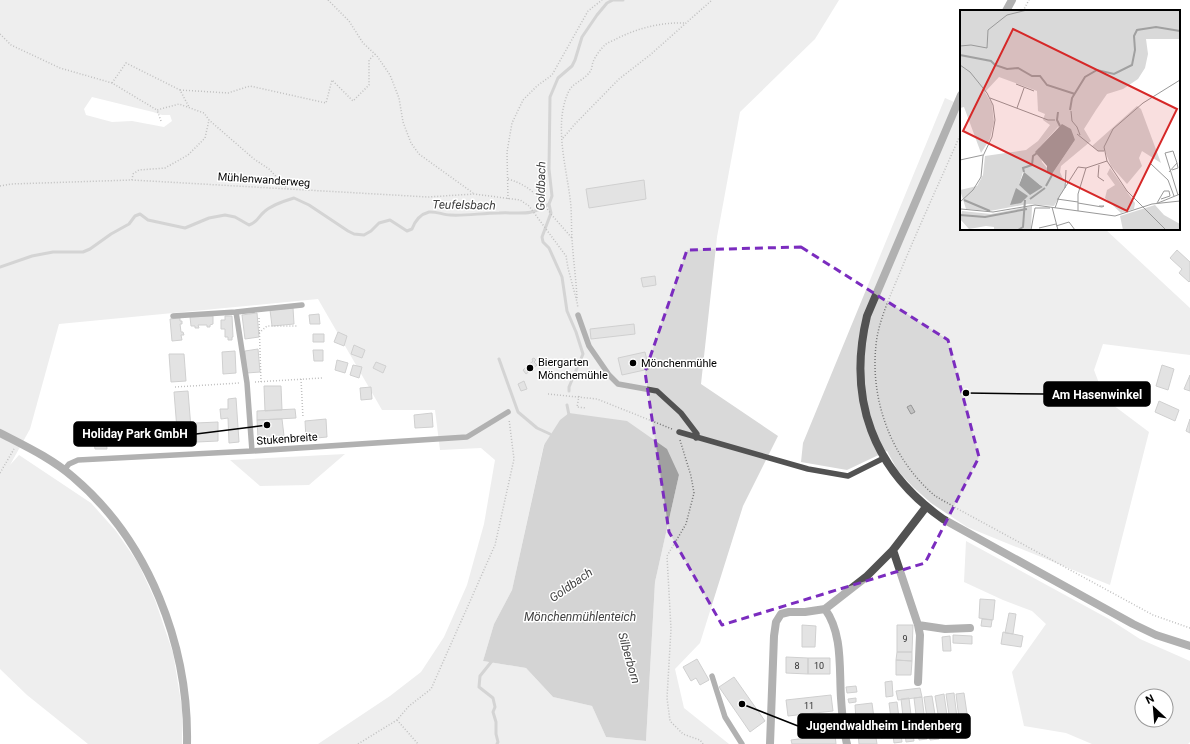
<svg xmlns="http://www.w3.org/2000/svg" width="1190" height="744" font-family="Roboto,sans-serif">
<rect width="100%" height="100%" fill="#fff"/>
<path fill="#d9d9d9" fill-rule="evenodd" d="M0 0H839L815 39 740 112 717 237 701 384 778 436 743 506 700 643 675 669 684 708 729 744H318L390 696 421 672 444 637 467 585 484 524 495 460 481 448 440 450 435 410H382L318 299 59 324 30 429 10 465 19 455 91 503 116 531 138 563 155 600 173 653 182 708V744H88L27 695 0 669ZM92 97 153 112 162 115H170L172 121 164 127 132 121 112 122 86 115 84 109ZM544 444 679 475 655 582 646 741 606 737 592 706 553 697 526 668 483 661 494 624 512 590Z
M945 98 961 105V229H1105L1190 308V355L1103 344 1094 370 1105 399 1149 432 1110 585 967 527 931 503 913 487 898 471 887 451 847 470 801 462 803 443Z
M345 454 309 485 260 486 230 460Z
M966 541 1109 619 1140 639 1190 661V742L1188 744H1092L1066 733 1024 726 1012 672 1046 624 1032 611 1003 600 964 582ZM1142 696H1166V720H1142Z"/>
<path fill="#a0a0a0" d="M569 413 627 421 667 449 679 475 655 582 646 741 606 737 592 706 553 697 526 668 483 661 494 624 512 590 544 445 560 420Z"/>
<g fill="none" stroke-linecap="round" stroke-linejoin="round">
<path stroke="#a0a0a0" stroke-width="3" d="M0 267 32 256 53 252H83L90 249 111 234 129 224 135 216 140 214 148 220 185 228 209 218 225 215 235 217 249 225C259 221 257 218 264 212 271 205 284 201 294 198L309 205 348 231 354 234 364 235 371 231 379 223 390 220 407 231 412 229C415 221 421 214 429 212 436 211 443 215 450 215 466 216 482 213 499 213 521 212 529 217 549 204
M499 359 518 412 537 428 550 434
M569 391V387L583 354 576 332 567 311 562 277 549 248 543 242 542 237 551 213 549 204 552 196 549 169 550 97 558 78 572 66 575 60 582 37 597 15 607 3 613 0H623
M567 405 569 415
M492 661 480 676 479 687 493 698 495 707 493 712 496 722V734L498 742 497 744"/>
</g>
<path fill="#c2c2c2" stroke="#969696" d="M644 180 646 199 589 208 586 189Z
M1177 250 1190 262V281L1189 282 1179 273 1182 269 1170 258Z
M655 276 656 285 643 287 641 278Z
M293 308 294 324 272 326 270 310Z
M257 313 259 337 245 339 242 315Z
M319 314 320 324H310L309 315Z
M213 316V324L210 325V327H207V325H198L199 328H195V326H191L190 317Z
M225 316H232L233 337H232V340H228V337H225V329H221V320H225Z
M180 318V321H182V324H180L181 332H183L184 335H181L182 340 172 341 170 319Z
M634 324 635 334 591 339 590 329Z
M338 332 347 336 344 346 334 342Z
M313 334H324V342H313Z
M354 345 365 350 362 358 351 354Z
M258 349 260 372 247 373 245 351Z
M313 350H323V361H314Z
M235 351 236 373 223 374 222 352Z
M645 352 649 369 622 375 618 358Z
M169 354H184L186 381 171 382Z
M534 358 536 360 534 362 537 365 526 374 523 370 533 361 532 359Z
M337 360 348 363 345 373 335 370Z
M376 362 386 366 383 373 373 368Z
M353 365 362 367 359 378 350 375Z
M1162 365 1174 369 1168 390 1156 386Z
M1190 375V391L1184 389Z
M524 381 527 389 521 391 518 384Z
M264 386H281L282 410 265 411Z
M371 387 372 399 361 400 360 388Z
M188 391 192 441 178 442 174 392Z
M236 398 239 442 229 443 228 418 221 419 220 409H228V399Z
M1159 401 1179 410 1175 421 1155 412Z
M911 405 915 412 911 414 907 407Z
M295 409 296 418 257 420V411Z
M432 413 433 427 415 428 414 415Z
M282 419 284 436 258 438 257 420Z
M326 419 327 437 306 439 305 421Z
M1190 419V433L1186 431Z
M218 422V441L197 442 196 423Z
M97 436H106L107 449H95L94 442H98Z
M980 599 995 600 993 620 979 618Z
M1009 613 1016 614 1013 634 1005 633Z
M982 619 992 620 991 627 981 626Z
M802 625 816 626 815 647H802Z
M897 625H913L912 652H897Z
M1003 632 1023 636 1021 647 1001 644Z
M953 635 972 636V644L953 643Z
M950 636 951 651H943L942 637Z
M897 652H912V661L896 660Z
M786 657 808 658V674L786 673Z
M808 658H830V674H808Z
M697 659 709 680 700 685 696 678 691 681 683 667Z
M896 660 912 661 911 675H896Z
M734 677 765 721 750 732 719 687Z
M892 681 893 696 886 697 885 682Z
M856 686 857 692 847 693 846 687Z
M920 688 922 697 898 700 896 691Z
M954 693 959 734 952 735 946 694Z
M964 693 970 734 961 735 956 694Z
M944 694 950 737 942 738 935 696Z
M831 695 833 711 788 716 786 700Z
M932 696 939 739 930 740 924 697Z
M922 697 927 739 919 740 914 698Z
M856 698V702L849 703 848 699Z
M909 698 914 741 906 742 901 699Z
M897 702 902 742 894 743 889 703Z
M872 703 874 718 856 720 855 705Z
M887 729 888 737 881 738V730Z
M875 732 877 744H859L858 734Z
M835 734 836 744H792L791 740Z"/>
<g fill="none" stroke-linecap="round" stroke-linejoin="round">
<path stroke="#747474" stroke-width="1.5" stroke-dasharray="1 2" stroke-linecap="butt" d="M328 0 349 21 363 43 377 56 390 75 399 98 403 122 411 143 419 154 473 193
M1023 11 1029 0
M0 34 11 45 60 68 112 83 157 110
M112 83 126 63 180 90 189 107
M180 90 228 93 250 86 326 103 332 80 353 101 369 85V60L375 54
M161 121 157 110 179 104 204 113 209 120 254 159 269 169 289 190
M961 133C941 179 920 224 901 270 892 292 878 321 876 345 870 400 891 458 934 495 941 500 950 504 958 509L1153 615 1190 628
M563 138 575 124 619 79 650 55 712 0
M508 179C531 186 538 196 551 214 558 222 565 230 572 238
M132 180 133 174 139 170 165 168 188 155 205 138 209 120
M0 186 11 184 132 180 428 197 474 194 520 200 529 206 566 256 568 268 577 302 578 308
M508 199 507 152 512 123 523 100 537 86 552 75 588 11 602 0
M577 298C576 278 573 258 572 238 571 224 572 211 570 198 566 166 554 124 568 93 572 82 585 81 591 70 592 68 592 65 593 62 595 57 601 48 605 45 608 42 613 41 616 39 638 28 661 22 686 23
M259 318 261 382
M259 333 267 326H297
M301 379 303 418
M255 382 322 378
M175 387 239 383
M548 394 597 399 672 429
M579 396 577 407 586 408
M680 440 691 476 694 493 686 524 667 556 671 629 667 698 670 721 683 734 700 740 703 744
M0 473 14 449
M397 720 418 744
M358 744 397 720 409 706 431 689 495 545 514 459 509 419"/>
<path stroke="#525252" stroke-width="5.5" d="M236 312 247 383 252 451
M578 315 589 346 609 375 618 384 657 391 681 413 697 434 696 438
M173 316 236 312 302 305
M679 432 808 469 848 476 884 458
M64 470 69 464 78 460 252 451 467 437 508 412
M712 676 725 717 742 744"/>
<path stroke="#525252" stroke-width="8" d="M1006 11 1012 0
M961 95 867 316C847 399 873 470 943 519L1133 624 1156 635 1190 646
M893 550 918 625 945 629 970 628
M825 609C843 634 839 668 841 698 842 714 843 729 847 744
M918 625 920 635 918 682
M770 744 774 636 776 622 781 614 789 612H805L825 609 866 577 893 550 926 507"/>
<path stroke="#525252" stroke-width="8" d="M0 433C25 446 51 458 73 477 149 541 189 646 187 744"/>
</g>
<path d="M0 0H1190V744H0ZM801 247 948 340 979 457 925 563 722 625 669 532 645 372 687 250Z" fill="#fff" fill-opacity=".55" fill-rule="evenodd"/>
<path fill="none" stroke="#7b2cbf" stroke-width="3" stroke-dasharray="8 5" stroke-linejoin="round" d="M801 247 948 340 979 457 925 563 722 625 669 532 645 372 687 250Z"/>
<g fill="#000" stroke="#fff" stroke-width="1.5">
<circle cx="633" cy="363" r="4"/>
<circle cx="530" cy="368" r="4"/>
</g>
<g text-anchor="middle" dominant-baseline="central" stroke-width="3" stroke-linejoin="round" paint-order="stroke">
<g font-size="9" fill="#303030">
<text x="905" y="639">9</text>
<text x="797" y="666">8</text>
<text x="819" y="666">10</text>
<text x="809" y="706">11</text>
</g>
<g font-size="11" fill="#000" stroke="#fff">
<text transform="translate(264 180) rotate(4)">Mühlenwanderweg</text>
<text transform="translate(287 439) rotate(-4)">Stukenbreite</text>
</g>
<g font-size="11" fill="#000" stroke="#fff" text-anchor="start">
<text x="538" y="362">Biergarten<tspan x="538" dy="13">Mönchemühle</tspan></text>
<text x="641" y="363">Mönchenmühle</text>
</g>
<g font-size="12" font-style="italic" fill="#414141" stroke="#fff">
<text transform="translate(541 186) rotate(-89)">Goldbach</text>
<text transform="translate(464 205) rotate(1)">Teufelsbach</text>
<text transform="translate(571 585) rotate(-35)">Goldbach</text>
<text x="580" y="617">Mönchenmühlenteich</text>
<text transform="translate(629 658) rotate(74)">Silberborn</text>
</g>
</g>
<g transform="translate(960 10)">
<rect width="220" height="220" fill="#fff"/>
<path d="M0 0H220V29H186L188 44 185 58 178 69 163 79 147 84 136 100 124 119 131 131 101 156 100 162 106 176 94 196 68 194 30 201 6 199 0 180 17 176 23 165 25 146 66 140 78 131 90 115 83 110 85 104 78 101 77 81 39 67 25 82 32 94 34 112 30 129 21 143 4 97 0 98ZM98 117 115 130 92 164 82 152 79 138ZM63 162 83 177 70 184 59 175ZM177 96 181 99 201 153 182 141 179 148 182 156 167 174 151 156 145 141H138L132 136ZM150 158 175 193 174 199 161 203 145 188 147 180 155 175 147 164ZM195 195 204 205 220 214V220H163L160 206ZM72 196 71 220H34V217L26 216 9 219 0 209 2 201 31 204Z" fill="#d9d9d9" fill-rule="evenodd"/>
<path d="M102 114 111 119 115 130 92 164 87 161V156L75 142ZM64 162 80 175 83 177 70 185 59 175ZM56 178 68 186 61 193 50 195Z" fill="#a0a0a0"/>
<path fill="none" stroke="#a0a0a0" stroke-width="2" d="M0 45 31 51 35 55 47 59 58 58 72 66H80L87 75 115 84M110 100 112 88 125 67 137 60 154 64 172 55 175 40 174 26 177 20 196 17 220 21M98 102 97 110 100 116M64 162 63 158 72 155 73 146 77 143M86 176 92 165M70 189 85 178M4 190 30 201M0 205 25 207 67 199M58 220 63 217 65 190"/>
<path fill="none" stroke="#999" stroke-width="1" d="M0 36 11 35 27 38 28 20 47 5 67 0M0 55 10 62 27 83 33 95 35 110 32 127 23 146 21 167 13 180 0 192M56 74 74 81M30 88 88 110H95M57 98 64 78M111 101 112 111 117 117 120 125M117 124 138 141H144M0 150 23 145M217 153 213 141 205 143 218 185M191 154 208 170 214 186M139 155 138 167 144 171M209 162 217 153 218 158 212 160M105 178 106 160M97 189 118 192M118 193 142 197 144 196H139M197 193 204 181H209L210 186 201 189M198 193 220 184M92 197 98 220M95 198 99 187 118 157 126 158 147 151M1 199 33 202 75 195 155 206 192 194 220 191M118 201V184L126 158M96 216 109 212 115 220M79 218 96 214M71 220 75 198H90M206 220 167 181 147 151 144 137 153 119 183 93 220 70"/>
<path fill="#d62828" fill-opacity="0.15" stroke="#d62828" stroke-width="2" d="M53 19 217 99 167 201 3 121Z"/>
<rect width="220" height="220" fill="none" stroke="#000" stroke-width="2"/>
</g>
<path fill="none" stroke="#000" stroke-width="1.5" d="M966 393L1044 394M267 425L196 434M742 704L798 726"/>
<g fill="#000" stroke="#fff" stroke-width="1.5">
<circle cx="966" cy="393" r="4"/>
<circle cx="267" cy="425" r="4"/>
<circle cx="742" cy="704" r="4"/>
</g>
<g fill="#000" stroke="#000" stroke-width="1.5">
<rect x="1044" y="382" width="106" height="24" rx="4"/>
<rect x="74" y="422" width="122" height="24" rx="4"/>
<rect x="798" y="714" width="172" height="24" rx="4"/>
</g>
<g font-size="12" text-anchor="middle" font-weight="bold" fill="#fff">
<text x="1097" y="399">Am Hasenwinkel</text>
<text x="135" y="438">Holiday Park GmbH</text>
<text x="884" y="730">Jugendwaldheim Lindenberg</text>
</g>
<g transform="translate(1154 708) rotate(334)"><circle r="19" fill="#ffffff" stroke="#999999"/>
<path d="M0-3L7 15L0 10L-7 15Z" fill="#000000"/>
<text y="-6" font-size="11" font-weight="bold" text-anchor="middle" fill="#000000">N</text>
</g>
</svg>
